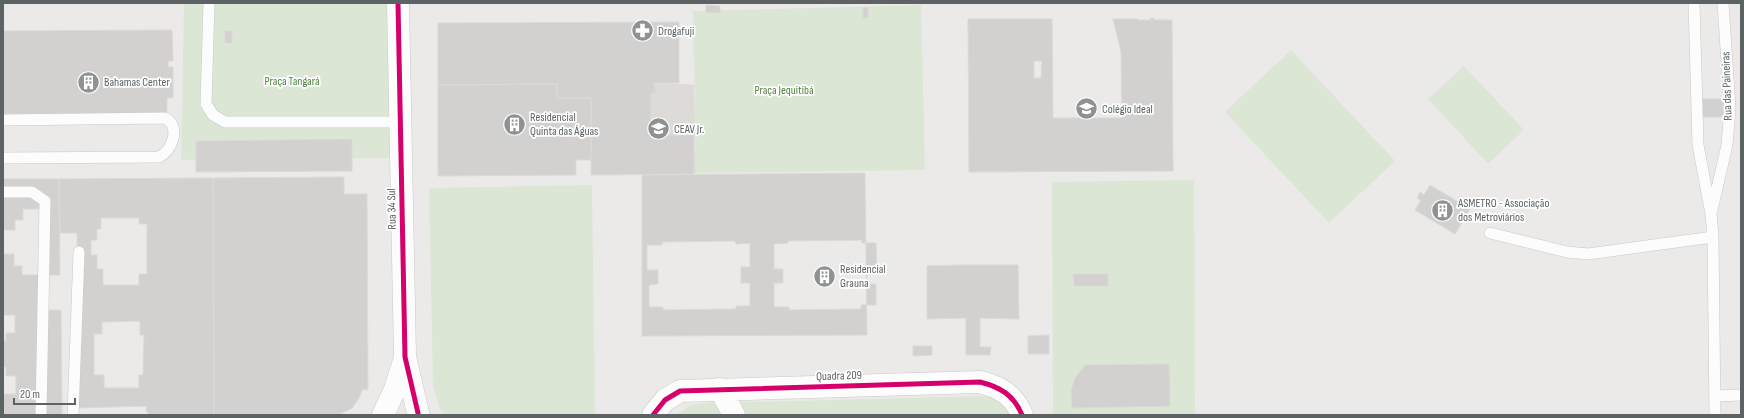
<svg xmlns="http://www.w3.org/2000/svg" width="1744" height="418" font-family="'Sofia Sans Condensed',sans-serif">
<rect width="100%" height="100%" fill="#eceae8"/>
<path fill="#dedad8" d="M619 79 694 85 696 173 621 174Z"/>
<path fill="#dce6d5" d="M184 3H389V158L181 160Z
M921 5 925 170 696 173 693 11Z
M1291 50 1395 161 1329 223 1225 112Z
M1464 66 1524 130 1488 164 1428 99Z
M1194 180 1195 415H1053L1052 182Z
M592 185 595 415H446L440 409 433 387 429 188Z
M989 396 1003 403 1013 415H676L691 405 707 403Z"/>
<path fill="#d3d1d0" stroke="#dbd9d7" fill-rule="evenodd" d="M706 5 720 6V13L706 12Z
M868 7V18H863V8Z
M1150 18H1154V20H1172L1173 171 969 172 968 19H1052L1053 118H1122L1121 51 1113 19H1138V20H1151ZM1034 61H1042L1041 78H1034Z
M679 22V83H654L655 93H651V135H694V174L591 175V98H557V84L438 85V23Z
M172 30 173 61H168V67H173V98H167V113L3 114V31Z
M225 31H232V43H225Z
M557 84V98H591V160H576V175L438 176V85Z
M1699 99H1723L1724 117H1699Z
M352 139V171L196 172V141Z
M865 173 867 335 642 336V175Z
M344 177V194H367L368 389 362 390 359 398 352 408 338 415H214L213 178Z
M213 178 214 415H150L146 411 147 406 78 408 77 233H60L59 179Z
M3 179H59L60 275H45V310H61L62 415H3Z
M1430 185 1470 209 1455 234 1415 210 1421 200 1417 198 1420 192 1424 195Z
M23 209H41L42 275H22V266H14V254H3V230H15V220H23Z
M101 218H139V224H147V274H139V285H103V269H97V255H91V240H97V229H101Z
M862 240V243H876L877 267 867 268V284H876V305H861V309L789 310V307H774V283H783V269H774V244L788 243 787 241Z
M735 241 736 244 750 243V267H741V283H750V306H736V309L663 310V307H649V285L658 284V270H647V245H662V242Z
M964 265H1018L1019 319 980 318V347H991L990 355H966V318L927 319V266Z
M1073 274H1108V286H1074Z
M3 315H15V333H6V341H3Z
M140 321V335H144L143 375H139V388H104V375H94V334H102V322Z
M1049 335V354H1028V336Z
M913 346H932V355L913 356Z
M1169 364 1170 406 1072 408 1071 390 1075 378 1085 365Z
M3 367H6V376H16V394H3Z"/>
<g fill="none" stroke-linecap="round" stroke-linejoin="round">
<defs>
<path id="lane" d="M209 3 206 104 213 115 225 122H401
M1694 3 1698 145 1711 214 1713 237 1715 415
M3 120 165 118C181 126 173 150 159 157L3 158
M3 192H32L45 201 41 415
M1712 210 1727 145 1730 108 1723 3
M1490 233 1567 252 1588 254 1713 237
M1715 396 1741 395
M73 415 79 252"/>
<path id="street" d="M398 3 405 357 418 413
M720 389 734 415
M383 415 395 389 405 358
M653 415 665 400 680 391 980 382C1000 387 1014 395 1022 415"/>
</defs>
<use href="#lane" stroke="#c9c8c7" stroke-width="12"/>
<use href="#street" stroke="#c9c8c7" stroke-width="23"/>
<use href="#lane" stroke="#fcfcfc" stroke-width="11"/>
<use href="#street" stroke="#fcfcfc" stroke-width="22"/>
<defs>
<path id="cycleway" d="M398 3 405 357 418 413
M653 415 665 400 680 391 980 382C1000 387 1014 395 1022 415"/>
</defs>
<use href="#cycleway" stroke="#fff" stroke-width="8"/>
<use href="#cycleway" stroke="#d6006c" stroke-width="5"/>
</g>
<defs>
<symbol id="pharmacy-disc" viewBox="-11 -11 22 22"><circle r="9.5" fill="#8f9292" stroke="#fff"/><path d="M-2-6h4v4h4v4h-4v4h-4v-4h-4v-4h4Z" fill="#fff"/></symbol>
<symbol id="building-disc" viewBox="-11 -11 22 22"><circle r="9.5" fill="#8f9292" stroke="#fff"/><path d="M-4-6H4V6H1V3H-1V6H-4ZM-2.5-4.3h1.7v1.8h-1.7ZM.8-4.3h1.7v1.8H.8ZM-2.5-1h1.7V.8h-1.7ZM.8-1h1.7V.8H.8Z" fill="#fff"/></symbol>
<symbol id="school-disc" viewBox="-11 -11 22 22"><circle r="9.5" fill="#8f9292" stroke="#fff"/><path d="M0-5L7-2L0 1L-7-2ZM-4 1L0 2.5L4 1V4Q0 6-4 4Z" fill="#fff"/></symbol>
</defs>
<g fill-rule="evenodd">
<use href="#pharmacy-disc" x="630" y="18" width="25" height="25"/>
<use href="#building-disc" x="76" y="70" width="25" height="25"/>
<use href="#school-disc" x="1074" y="96" width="25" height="25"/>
<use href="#building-disc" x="502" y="112" width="25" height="25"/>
<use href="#school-disc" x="646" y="116" width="25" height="25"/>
<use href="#building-disc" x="1430" y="198" width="25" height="25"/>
<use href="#building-disc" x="812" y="264" width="25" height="25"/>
</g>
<g text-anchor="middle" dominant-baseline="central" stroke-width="3.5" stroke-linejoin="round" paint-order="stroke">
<g font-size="12" fill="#5d6264" stroke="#fff" text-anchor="start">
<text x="658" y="31">Drogafuji</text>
<text x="104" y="82">Bahamas Center</text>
<text x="1102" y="109">Colégio Ideal</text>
<text x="530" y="117">Residencial<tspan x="530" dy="14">Quinta das Águas</tspan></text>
<text x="674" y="129">CEAV Jr.</text>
<text x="1458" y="203">ASMETRO - Associação<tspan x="1458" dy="14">dos Metroviários</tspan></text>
<text x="840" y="269">Residencial<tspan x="840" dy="14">Grauna</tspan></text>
</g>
<g font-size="12" fill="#50823f" stroke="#fff">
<text x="292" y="81">Praça Tangará</text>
<text x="784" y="90">Praça Jequitibá</text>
</g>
<g font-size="12" fill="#5d6264" stroke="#fff">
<text transform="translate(1727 86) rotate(-92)">Rua das Paineiras</text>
<text transform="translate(392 209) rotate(-91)">Rua 34 Sul</text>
<text transform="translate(839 376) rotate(-2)">Quadra 209</text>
</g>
</g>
<rect width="1744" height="418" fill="none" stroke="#5d6264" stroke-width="8"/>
<path d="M14 398v6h61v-6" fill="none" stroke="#5d6264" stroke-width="2"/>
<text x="20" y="398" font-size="12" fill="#5d6264" stroke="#ffffff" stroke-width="3" paint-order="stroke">20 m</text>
</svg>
